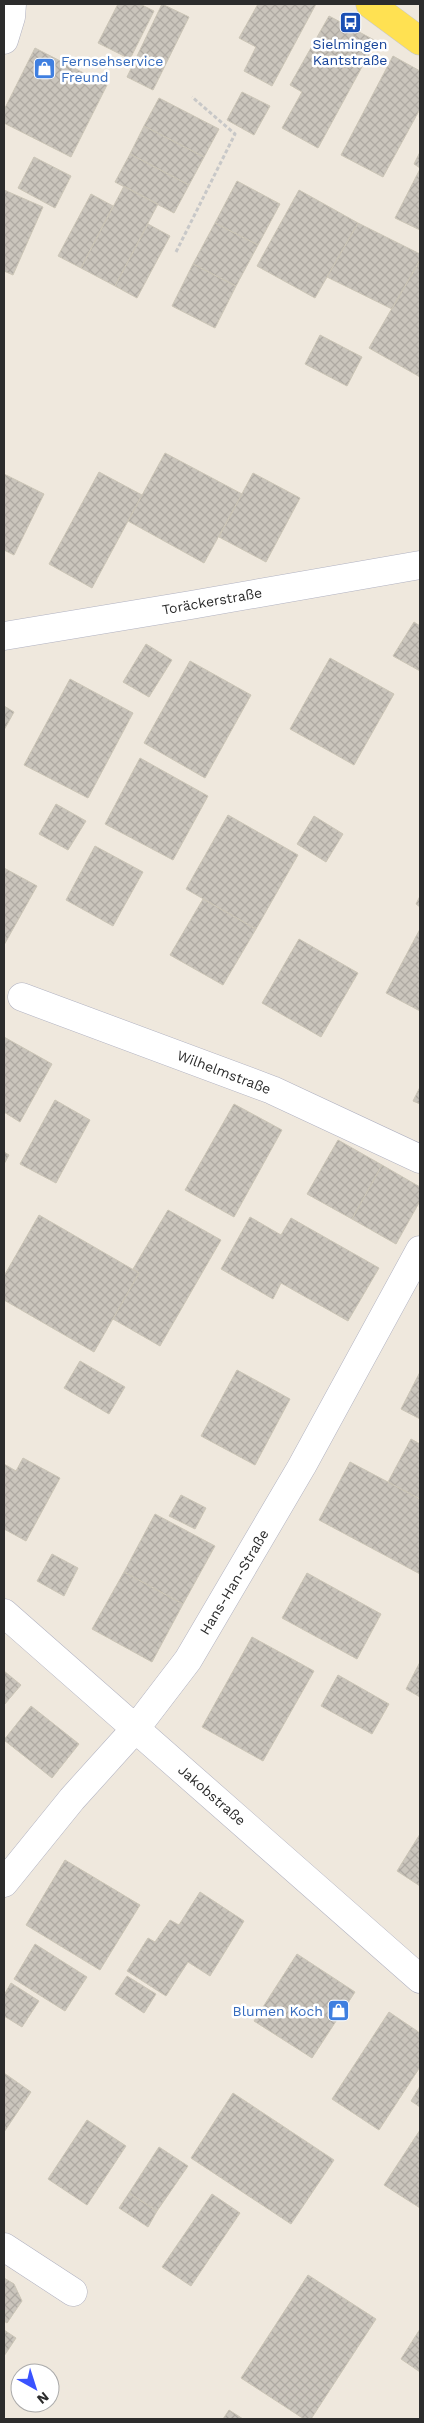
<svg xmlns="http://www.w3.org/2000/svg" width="424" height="2423" font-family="'Work Sans',sans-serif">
<defs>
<pattern id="building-cross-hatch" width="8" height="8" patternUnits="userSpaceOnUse" patternTransform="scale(1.25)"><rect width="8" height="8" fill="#cac5bc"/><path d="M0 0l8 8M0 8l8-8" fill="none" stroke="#aea9a2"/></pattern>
</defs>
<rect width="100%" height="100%" fill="#efe8dd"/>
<path fill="url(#building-cross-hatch)" stroke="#cbc5b6" d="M118 4H140L154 11 130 59 98 43Z
M162 4 189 17 153 90 127 77Z
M258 4H316L272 86 244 71 256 47 239 38Z
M329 16 376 41 318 148 282 128 302 92 290 85Z
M35 48 107 85 71 157 4 123V110Z
M393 56 420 71V109L383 177 341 155Z
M242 92 270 106 254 135 227 120Z
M159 98 219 129 204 157 144 126Z
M144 126 204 157 189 185 130 154Z
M420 152V168L414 164Z
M130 154 189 185 174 213 115 182Z
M34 157 71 176 55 208 18 188Z
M420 169V230L395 218Z
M237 181 280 204 258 245 215 223Z
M124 186 158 204 115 286 81 268Z
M4 190 43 207 13 275 4 271Z
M299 190 358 223 315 298 257 266Z
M91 194 113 206 81 268 58 256Z
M215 223 258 245 236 286 193 264Z
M358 223 420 254V260L392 309 327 277Z
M148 224 170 236 137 298 115 286Z
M420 260V377L369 348Z
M193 264 236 286 215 328 172 306Z
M320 335 362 357 347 386 305 364Z
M165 453 242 494 204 563 128 521Z
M99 472 142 495 92 588 49 564Z
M253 473 300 498 266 562 219 537Z
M4 474 44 494 14 555 4 550Z
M414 622 420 626V671L393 656Z
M146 644 172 660 149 697 123 682Z
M330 658 394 694 354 765 290 729Z
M190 661 251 695 205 778 144 743Z
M70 679 133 713 88 798 24 765Z
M4 706 14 712 4 730Z
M140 758 208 796 173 860 105 824Z
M56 804 86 821 68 850 39 834Z
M228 815 298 855 256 929 186 889Z
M314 816 343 834 326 862 297 844Z
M95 846 143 872 113 926 66 900Z
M4 868 37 886 4 945Z
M420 896V907L416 904Z
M203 899 256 929 223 985 170 955Z
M420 929V1011L386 993Z
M299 939 358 973 321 1037 262 1003Z
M4 1037 52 1064 20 1122 4 1112Z
M420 1087V1104L413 1101Z
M55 1100 90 1120 56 1183 20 1164Z
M234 1104 282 1130 234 1217 185 1190Z
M338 1140 382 1165 352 1219 307 1194Z
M4 1152 9 1155 4 1164Z
M382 1165 420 1187V1201L396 1244 352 1219Z
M168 1210 221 1240 160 1346 113 1319 139 1273 133 1269Z
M39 1215 139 1273 94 1352 4 1300V1276Z
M250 1217 281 1235 291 1218 379 1268 348 1321 281 1283 273 1299 221 1269Z
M80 1361 125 1387 109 1414 64 1388Z
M237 1370 290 1399 255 1465 201 1436Z
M420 1372V1419L401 1409Z
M411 1439 420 1444V1499L388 1482Z
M23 1458 60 1478 26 1541 4 1529V1464L16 1471Z
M350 1462 420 1499V1574L319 1520Z
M181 1495 206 1508 195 1529 169 1516Z
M155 1514 215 1546 183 1604 124 1572Z
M52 1554 78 1568 64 1596 37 1581Z
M124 1572 183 1604 152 1662 92 1629Z
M307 1573 381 1614 357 1659 282 1618Z
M252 1637 314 1671 263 1761 202 1727Z
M420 1662V1697L406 1689Z
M4 1671 21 1685 4 1705Z
M338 1675 389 1704 372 1734 321 1706Z
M31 1706 79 1744 52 1778 4 1740Z
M420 1834V1886L397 1871Z
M65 1860 140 1905 100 1970 26 1925Z
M200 1892 244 1921 210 1976 188 1962 166 1996 127 1971 148 1938 155 1942 170 1920 179 1925Z
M35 1944 87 1977 65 2011 14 1979Z
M297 1954 355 1992 312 2058 254 2021Z
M127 1976 156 1994 144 2013 115 1994Z
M11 1983 39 2001 22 2027 4 2016V1995Z
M389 2012 420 2033V2067L379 2130 332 2099Z
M4 2073 31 2092 4 2132Z
M420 2086V2107L411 2101Z
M233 2093 334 2160 291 2224 191 2158Z
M87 2120 126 2146 87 2205 48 2179Z
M420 2130V2208L384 2185Z
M159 2147 188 2166 157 2211 129 2193Z
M129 2193 157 2211 148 2227 119 2208Z
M212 2194 240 2213 191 2286 162 2267Z
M308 2275 376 2319 311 2419H304L241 2378Z
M4 2278 14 2284 22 2301 7 2323 4 2321Z
M420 2329V2372L401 2359Z
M4 2330 16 2338 4 2356Z
M229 2410 243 2419H223Z"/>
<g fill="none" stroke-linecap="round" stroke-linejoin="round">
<defs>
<path id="minor" d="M4 40 11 17 12 4
M4 636 191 605 420 565
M22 997 272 1090 420 1159
M4 1613 420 1979
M4 1883 72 1799 136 1728 188 1660 302 1466 420 1250
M4 2247 73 2292"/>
<path id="major" d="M370 4 420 41"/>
</defs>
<use href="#minor" stroke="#b1b2c1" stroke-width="29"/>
<use href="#major" stroke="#c8c8c8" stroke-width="29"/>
<path stroke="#c8c8c8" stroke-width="3" stroke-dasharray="4 2.5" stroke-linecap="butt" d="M176 252 235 134 192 97"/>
<use href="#minor" stroke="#fff" stroke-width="28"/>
<use href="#major" stroke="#ffe152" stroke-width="28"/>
</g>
<defs>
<symbol id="bus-square" viewBox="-11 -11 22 22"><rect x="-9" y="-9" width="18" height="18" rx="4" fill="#1a4fb4" stroke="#fff"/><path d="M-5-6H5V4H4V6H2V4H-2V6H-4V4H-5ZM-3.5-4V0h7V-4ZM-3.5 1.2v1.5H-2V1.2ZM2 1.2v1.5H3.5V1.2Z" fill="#fff"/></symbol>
<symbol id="shop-square" viewBox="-11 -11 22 22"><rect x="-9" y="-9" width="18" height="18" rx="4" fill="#3f7fe0" stroke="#fff"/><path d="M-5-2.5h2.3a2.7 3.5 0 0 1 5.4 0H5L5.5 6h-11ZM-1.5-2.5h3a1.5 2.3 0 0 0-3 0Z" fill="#fff"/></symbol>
</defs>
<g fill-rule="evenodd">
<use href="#bus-square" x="338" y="10" width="25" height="25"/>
<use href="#shop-square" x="32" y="56" width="25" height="25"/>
<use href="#shop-square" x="326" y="1998" width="25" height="25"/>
</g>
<g text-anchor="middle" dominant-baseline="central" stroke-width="5" stroke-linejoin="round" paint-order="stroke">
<g font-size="14" fill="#164399" stroke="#fff">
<text x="350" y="44">Sielmingen<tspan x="350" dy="16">Kantstraße</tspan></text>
</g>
<g font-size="14" fill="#366cbe" stroke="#fff" text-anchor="start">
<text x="61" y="61">Fernsehservice<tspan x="61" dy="16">Freund</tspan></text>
<text x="323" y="2011" text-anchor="end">Blumen Koch</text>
</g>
<g font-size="14" fill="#2c2c2c" stroke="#fff">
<text transform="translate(212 601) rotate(-10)">Toräckerstraße</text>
<text transform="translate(224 1072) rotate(21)">Wilhelmstraße</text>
<text transform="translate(234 1582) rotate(-59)">Hans-Han-Straße</text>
<text transform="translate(212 1795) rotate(41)">Jakobstraße</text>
</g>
</g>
<rect width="424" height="2423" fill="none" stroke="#2c2c2c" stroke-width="10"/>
<g transform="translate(35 2388) rotate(141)"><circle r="24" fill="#ffffff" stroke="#ababab"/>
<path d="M0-4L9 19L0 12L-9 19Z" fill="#3a53ff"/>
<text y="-8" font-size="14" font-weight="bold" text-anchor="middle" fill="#2c2c2c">N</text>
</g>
</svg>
